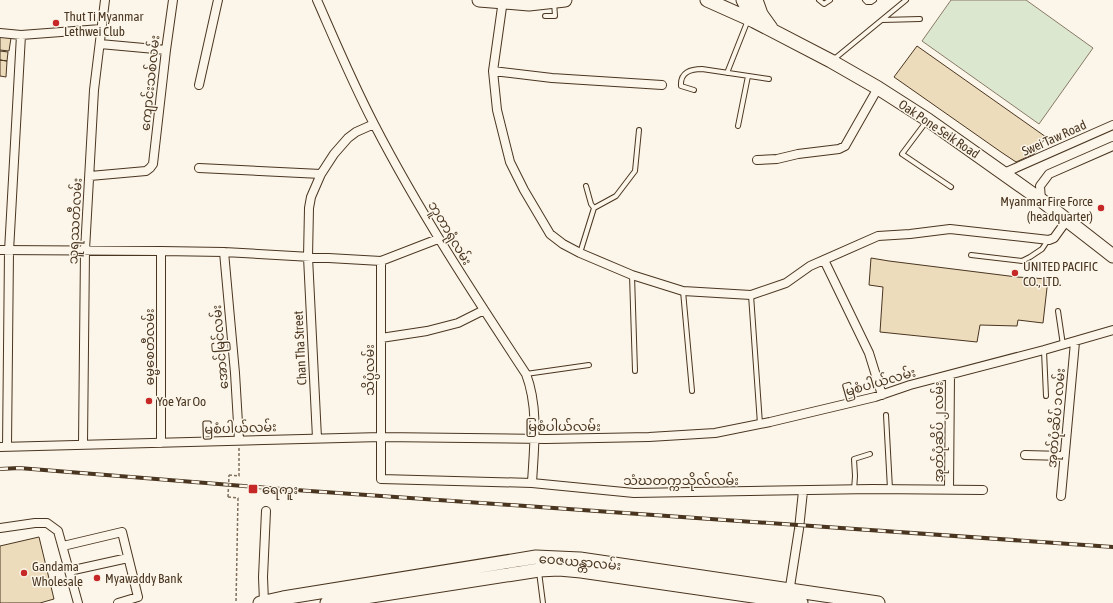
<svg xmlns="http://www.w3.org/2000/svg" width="1113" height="603" font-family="'Asap Condensed','Noto Sans Myanmar',sans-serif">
<rect width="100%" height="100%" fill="#fbf6e9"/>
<path fill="#dce7d0" stroke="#887966" d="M951 0H1026L1093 48 1039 124 922 41Z"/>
<path fill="#ecdcbc" stroke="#4a3520" d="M0 36 11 38 9 51 0 50Z
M917 46 1046 137 1034 154 1016 162 1001 152 894 77Z
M0 51 8 52 7 61 0 60Z
M0 60 7 61 6 77 0 76Z
M871 258 889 261 1017 277 1048 279 1043 323 1018 320 1017 326 980 325 977 342 880 332 883 287 869 285Z
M39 537 54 599 40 603H0V546Z"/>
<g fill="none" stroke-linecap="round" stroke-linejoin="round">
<defs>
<path id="service" d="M819 0 824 4 830 0
M865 0 867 2H871L874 0
M545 16H555L554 2
M882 20 920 19
M833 60 906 0
M727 73 748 20
M694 90 681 86C680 72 691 69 702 69L769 79
M926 122 902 154 951 187
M738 126 748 76
M586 186 591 204 594 208
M580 253 594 208 616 196 635 171 639 130
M971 255 1022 261 1030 257 1042 249 1048 240
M632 275 635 371
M683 291 692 391
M751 295 760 424
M1058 311 1063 345
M1044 351 1046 396
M526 374 589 365
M886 415 890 489
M854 490 855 476 854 459 870 454
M539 572 543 603"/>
<path id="minor" d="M317 0C335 41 353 84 374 124 419 211 472 292 526 374 539 408 534 447 532 483
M503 0 493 71 497 110 510 162 524 190 550 234 563 244 580 253 632 275 683 291 751 295 786 283 810 266 878 236 910 234 950 229 1049 240 1054 238 1067 220
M0 33 21 35 101 29
M100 44 166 50
M493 71 552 78 662 85
M199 85 218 0
M757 160 777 159 798 154 839 149 845 146 878 88
M199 168 321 174
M1004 173 1113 125
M90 176 146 171 150 168 153 164 166 50 173 0
M1041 200 1040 186 1049 174 1113 146
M0 250 161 251 224 252 381 261 438 239
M224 252 235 373 239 440
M824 260 869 353 882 395
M381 261V479L532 483 634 493 872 489 983 490
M381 338 427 331 458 323 484 310
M317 438 308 257 309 208 311 197 321 174 334 154 348 138 356 132 374 124
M161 443V251
M83 444 85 250 94 90 105 0
M0 447 381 437 546 439 649 437 715 433 770 422 875 397 910 385 1044 350 1113 330
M7 447 9 251 21 35
M1025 455 1064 456
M949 489 950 375
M1061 496 1075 342
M0 528 35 523H47L58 531 78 603
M63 546 122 532 138 597 118 603
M69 571 128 558
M789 593 799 529 803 491
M264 602 263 577 266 511"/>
<path id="primary" d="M479 0 529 4 565 0
M707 0 754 21 831 61 878 88 928 120 1041 200 1113 256
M743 0 754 21
M756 0 761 14 771 28
M260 603 283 598 536 557 580 559 878 603
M327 603 539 570 559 569 581 571 801 603"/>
</defs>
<use href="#service" stroke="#4a3520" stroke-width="6"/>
<use href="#minor" stroke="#4a3520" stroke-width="10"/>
<use href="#primary" stroke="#4a3520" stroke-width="15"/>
<path stroke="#7f6f5c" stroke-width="1.5" stroke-dasharray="3 2" stroke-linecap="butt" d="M229 475 239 476V448
M228 497 238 498 236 603"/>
<use href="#service" stroke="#fbf6e9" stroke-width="4"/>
<use href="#minor" stroke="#fbf6e9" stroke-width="8"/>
<use href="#primary" stroke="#fbf6e9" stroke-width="13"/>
<defs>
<path id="rail" d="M0 469 19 468 281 489 1113 547"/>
</defs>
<use href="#rail" stroke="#4a3520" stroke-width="4"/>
<use href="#rail" stroke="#fbf6e9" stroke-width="2.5" stroke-dasharray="8" stroke-linecap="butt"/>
<path stroke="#7f6f5c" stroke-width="1.5" stroke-dasharray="3 2" stroke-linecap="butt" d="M228 497 229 475"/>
</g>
<g fill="#c62828" stroke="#fbf6e9" stroke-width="1.5">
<circle cx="56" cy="23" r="4"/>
<circle cx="1101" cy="208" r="4"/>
<circle cx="1015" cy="273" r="4"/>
<circle cx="149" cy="401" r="4"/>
<rect x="248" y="484" width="10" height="10" rx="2"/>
<circle cx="24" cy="573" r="4"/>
<circle cx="97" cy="578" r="4"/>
</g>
<g text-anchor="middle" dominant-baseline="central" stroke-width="3" stroke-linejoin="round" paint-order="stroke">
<g font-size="13" fill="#4a3520" stroke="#fbf6e9" text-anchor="start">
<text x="64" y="16">Thut Ti Myanmar<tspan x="64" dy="15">Lethwei Club</tspan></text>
<text x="1093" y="201" text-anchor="end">Myanmar Fire Force<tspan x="1093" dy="15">(headquarter)</tspan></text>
<text x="1023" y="266">UNITED PACIFIC<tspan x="1023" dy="15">CO., LTD.</tspan></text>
<text x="157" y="401">Yoe Yar Oo</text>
<text x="262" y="489">ရေကူး</text>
<text x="32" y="566">Gandama<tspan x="32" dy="15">Wholesale</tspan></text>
<text x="105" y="578">Myawaddy Bank</text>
</g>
<g font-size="13" fill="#4a3520" stroke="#fbf6e9">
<text transform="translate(150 83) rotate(-84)">ကျောင်းသစ်လမ်း</text>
<text transform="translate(939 129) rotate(34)">Oak Pone Seik Road</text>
<text transform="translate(1054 138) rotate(-24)">Swei Taw Road</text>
<text transform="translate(75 221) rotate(-87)">သူရဿတီလမ်း</text>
<text transform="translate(450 233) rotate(59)">ဘူတာရုံလမ်း</text>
<text transform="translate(149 347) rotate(-90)">ဓမ္မစေတီလမ်း</text>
<text transform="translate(220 347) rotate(-95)">အောင်မြင်လမ်း</text>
<text transform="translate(300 348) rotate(-93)">Chan Tha Street</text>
<text transform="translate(369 370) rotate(-90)">သိပ္ပံလမ်း</text>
<text transform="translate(879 382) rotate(-16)">မြစံပါယ်လမ်း</text>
<text transform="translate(1056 418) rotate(-85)">အုတ်ပုံဆိပ် ၁ လမ်း</text>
<text x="563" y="426">မြစံပါယ်လမ်း</text>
<text transform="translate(239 428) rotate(-2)">မြစံပါယ်လမ်း</text>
<text transform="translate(938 432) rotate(-90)">အုတ်ပုံဆိပ် ၂ လမ်း</text>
<text x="681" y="480">သံဃတက္ကသိုလ်လမ်း</text>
<text transform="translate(580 562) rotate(5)">ဝေဇယန္တာလမ်း</text>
</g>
</g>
</svg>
